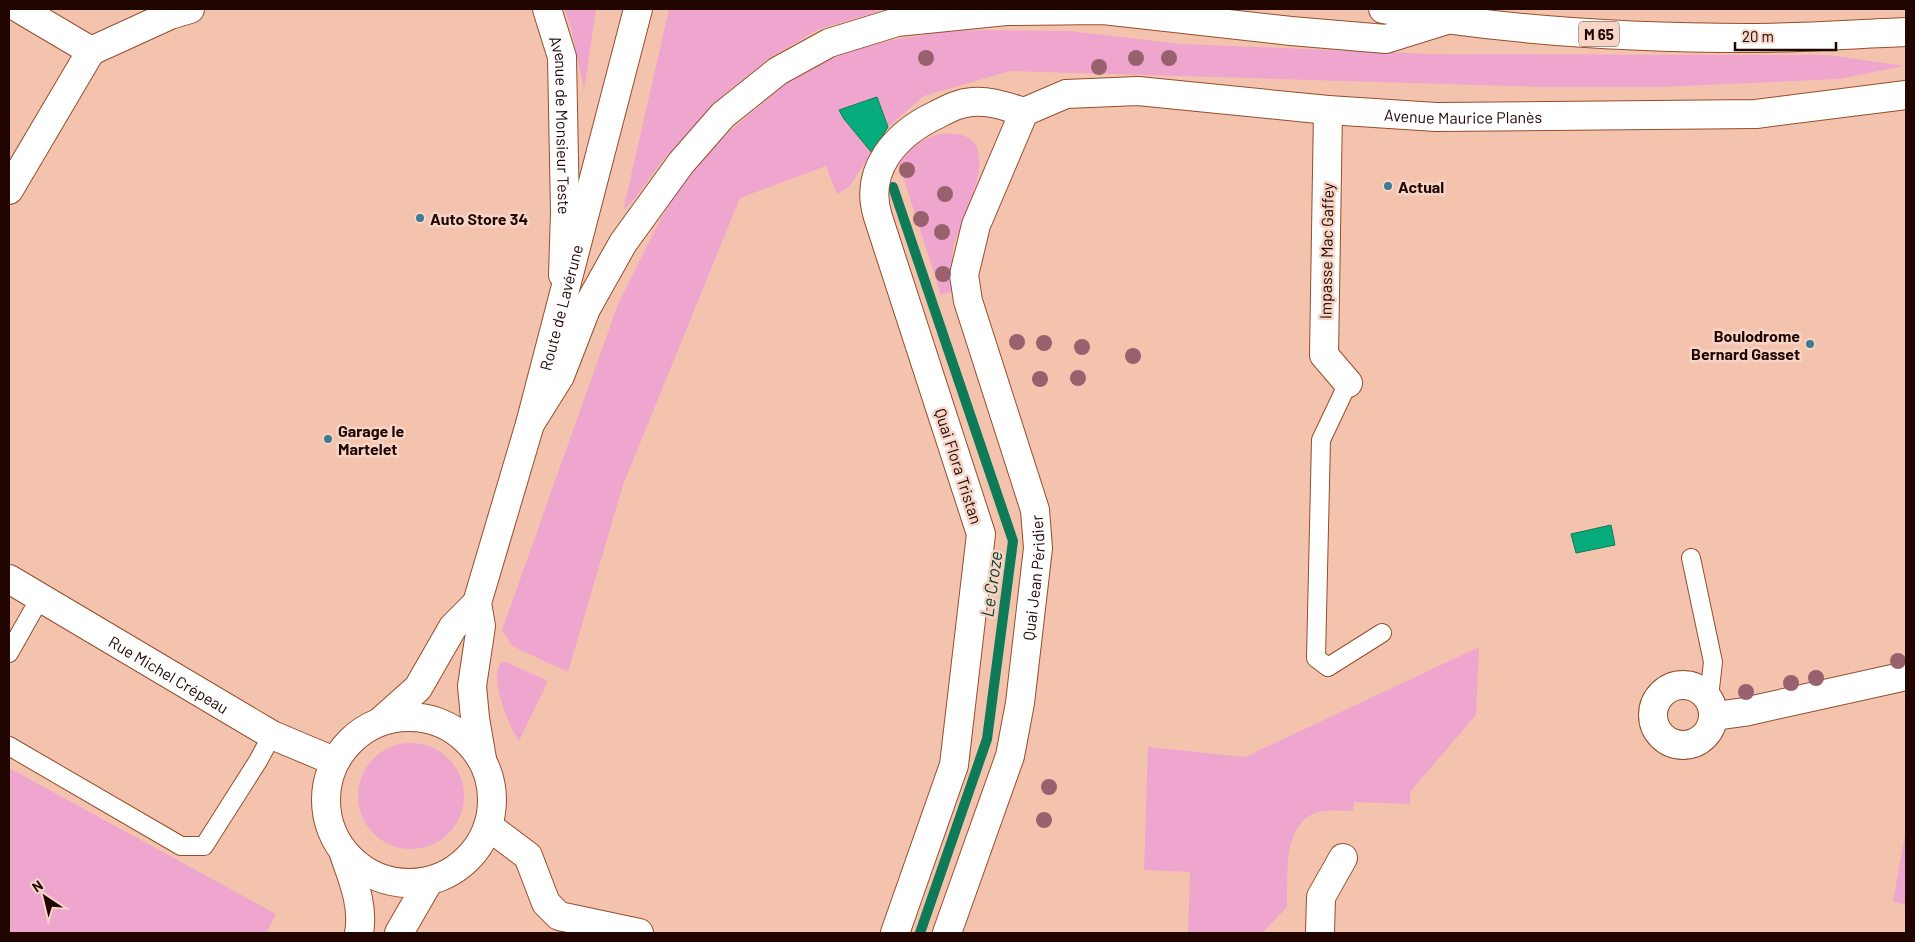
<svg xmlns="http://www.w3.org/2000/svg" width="1915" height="942" font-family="Barlow,sans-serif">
<rect width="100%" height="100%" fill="#f4c3ae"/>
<path fill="#eea6cf" d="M564 9H596L584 90 571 28Z
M669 9H873L880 11 817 30 770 58 729 90 697 122 660 164 632 202 623 211Z
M982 30 1069 31 1182 44 1433 54 1829 55 1904 66 1839 79 1662 87H1543L1010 71 924 96 888 127 877 97 840 110 844 119 872 153 849 187 837 194 826 166 740 198 623 485 568 672 512 646 502 630 618 304 660 220 677 192 702 159 731 130 784 85 817 65 858 48 897 39 943 32Z
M940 134C1016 126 960 218 953 249 951 262 953 278 953 291L941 295 899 164C909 149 922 138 940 134Z
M1479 647 1476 715 1410 792V804L1354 802 1353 811C1341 811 1326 809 1315 813 1281 827 1289 878 1287 907L1262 933H1188L1190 872 1144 870 1148 747 1245 757Z
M501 662H506L546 680 547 683 519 741C508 725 489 678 501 662Z
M358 796a53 53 0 1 1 106 0a53 53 0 1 1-106 0Z
M9 768 276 914 266 933H9Z
M1906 828V905L1893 902Z"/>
<path fill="#06ac7c" stroke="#0e7a57" d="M877 97 888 127 872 153 844 119 839 110Z
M1611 525 1615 545 1576 553 1571 534Z"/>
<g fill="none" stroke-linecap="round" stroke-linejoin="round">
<path stroke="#0e7a57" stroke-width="10" d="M893 187 1013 541 987 739 920 933"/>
<defs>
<path id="lane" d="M1348 383 1321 440 1316 658 1328 667 1382 633
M1691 558 1713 662 1709 697
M9 653 40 598
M9 746 181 846H204L258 761 272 735"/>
<g id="street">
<path d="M20 9 91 51"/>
<path id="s1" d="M547 9 562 57 565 212 563 275"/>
<path d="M1328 110 1324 355 1348 383"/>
<path id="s2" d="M1024 112 1066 94 1138 91 1328 110 1436 117 1756 114 1906 95"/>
<path d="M9 190 91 51 170 15 190 9"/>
<path id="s3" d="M9 579 272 735 334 761"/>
<circle cx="1683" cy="715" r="30"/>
<path d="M1715 716 1744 712 1906 676"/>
<path d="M488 826 528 856 546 903 559 916 639 933"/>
<path d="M895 933 954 765 981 534 878 217C863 170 896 134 936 115 948 109 958 103 972 102 989 100 1007 107 1024 112"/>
<path id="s4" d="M947 933 1010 756 1020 703 1038 548 1035 510 968 301 964 275 976 225 1024 112"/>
<path d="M1320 933 1321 897 1343 858"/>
</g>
<g id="secondary">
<circle cx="409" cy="800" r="83"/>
<path d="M381 721 418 688 453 627 477 603"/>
<path id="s5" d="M482 759 475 718 472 686 481 626 477 603 530 424 638 9"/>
<path d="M344 854C353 880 364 906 359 933"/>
<path d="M399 933 429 881"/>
</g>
<path id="primary" d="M1383 9C1504 31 1627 38 1750 38 1802 38 1854 34 1906 32
M530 424 560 376 586 309 623 243 681 163 723 115 778 71 829 43 897 22 1006 11 1103 10 1291 31 1386 39 1447 20"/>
</defs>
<use href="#lane" stroke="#944e2c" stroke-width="20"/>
<use href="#street" stroke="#944e2c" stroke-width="30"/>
<use href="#secondary" stroke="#944e2c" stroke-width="30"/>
<use href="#primary" stroke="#944e2c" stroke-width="30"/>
<use href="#lane" stroke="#fff" stroke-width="18"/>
<use href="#street" stroke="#fff" stroke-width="28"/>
<use href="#secondary" stroke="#fff" stroke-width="28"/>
<use href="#primary" stroke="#fff" stroke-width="28"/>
</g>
<g fill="#98616d">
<circle cx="926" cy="58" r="8"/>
<circle cx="1136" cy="58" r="8"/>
<circle cx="1169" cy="58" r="8"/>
<circle cx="1099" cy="67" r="8"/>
<circle cx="907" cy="170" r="8"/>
<circle cx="945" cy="194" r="8"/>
<circle cx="921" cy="219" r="8"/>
<circle cx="942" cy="232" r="8"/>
<circle cx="943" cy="274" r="8"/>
<circle cx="1017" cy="342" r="8"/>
<circle cx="1044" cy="343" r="8"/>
<circle cx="1082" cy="347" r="8"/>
<circle cx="1133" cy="356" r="8"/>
<circle cx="1078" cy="378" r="8"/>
<circle cx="1040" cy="379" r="8"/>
<circle cx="1898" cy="661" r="8"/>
<circle cx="1816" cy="678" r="8"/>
<circle cx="1791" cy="683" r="8"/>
<circle cx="1746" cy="692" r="8"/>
<circle cx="1049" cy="787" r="8"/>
<circle cx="1044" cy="820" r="8"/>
</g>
<g fill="#3e7a91" stroke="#f6d4c6" stroke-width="2">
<circle cx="1388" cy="186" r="5"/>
<circle cx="420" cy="218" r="5"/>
<circle cx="1810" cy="344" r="5"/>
<circle cx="328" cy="439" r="5"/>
</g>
<g text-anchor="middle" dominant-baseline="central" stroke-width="5" stroke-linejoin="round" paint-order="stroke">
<rect fill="#f6d4c6" stroke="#60433b" stroke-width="1" x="1579" y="21.5" width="40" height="25" rx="4"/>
<g font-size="15" font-weight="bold" fill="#200500">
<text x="1599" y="34">M 65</text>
</g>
<g font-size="16" fill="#200500" stroke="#f6d4c6">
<text stroke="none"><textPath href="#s2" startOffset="444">Avenue Maurice Planès</textPath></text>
<text stroke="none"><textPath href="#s1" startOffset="118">Avenue de Monsieur Teste</textPath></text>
<text transform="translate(1326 251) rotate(-89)">Impasse Mac Gaffey</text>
<text stroke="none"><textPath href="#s5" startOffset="465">Route de Lavérune</textPath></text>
<text transform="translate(959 466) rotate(72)">Quai Flora Tristan</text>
<text stroke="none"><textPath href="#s4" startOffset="368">Quai Jean Péridier</textPath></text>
<text stroke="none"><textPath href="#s3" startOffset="186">Rue Michel Crépeau</textPath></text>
</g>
<g font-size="16" font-weight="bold" fill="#200500" stroke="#f6d4c6" text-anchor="start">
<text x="1398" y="186">Actual</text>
<text x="430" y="218">Auto Store 34</text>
<text x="1800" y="335" text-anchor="end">Boulodrome<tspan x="1800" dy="18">Bernard Gasset</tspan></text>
<text x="338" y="430">Garage le<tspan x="338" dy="18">Martelet</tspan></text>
</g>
<g font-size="18" font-style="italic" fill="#06412e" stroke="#f6d4c6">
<text transform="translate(991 584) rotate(-82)">Le Croze</text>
</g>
</g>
<rect width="1915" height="942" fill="none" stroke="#200500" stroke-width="20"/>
<g transform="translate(45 897) rotate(325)" stroke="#f6d4c6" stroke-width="4" paint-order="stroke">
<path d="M0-4L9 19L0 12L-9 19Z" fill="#200500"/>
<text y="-8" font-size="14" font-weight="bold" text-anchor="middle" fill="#200500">N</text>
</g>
<path d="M1735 42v8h101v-8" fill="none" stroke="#200500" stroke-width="2.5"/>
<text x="1742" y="42" font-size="15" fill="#200500" stroke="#f6d4c6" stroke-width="4" paint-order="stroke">20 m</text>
</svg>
